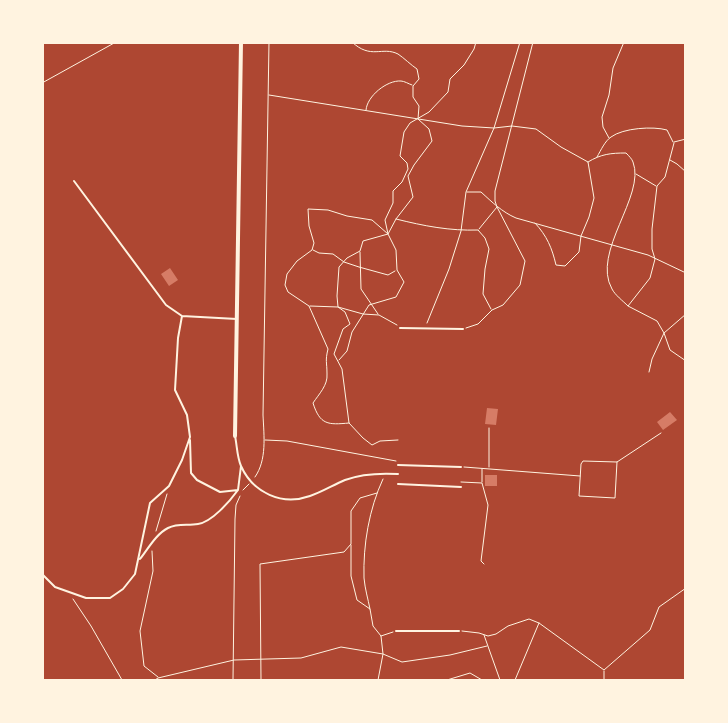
<svg xmlns="http://www.w3.org/2000/svg" width="728" height="723" font-family="Rubik,sans-serif">
<rect width="100%" height="100%" fill="#c8553d"/>
<path fill="#ae4732" d="M42 43H685V680H43Z"/>
<path fill="#d67c66" d="M170 268 178 280 169 286 161 274Z
M487 408 498 409 496 425 485 424Z
M670 412 677 420 663 430 657 422Z
M485 475H497V486H485Z"/>
<g fill="none" stroke-linecap="round" stroke-linejoin="round">
<path stroke="#fff3e0" stroke-width="1" d="M42 83 116 42
M269 95 462 126 494 128 512 126 536 129 561 147 588 162 594 198 589 217 581 236 579 252 565 266 556 265C552 248 547 236 535 223
M366 110C367 96 387 80 401 81 404 81 409 84 412 85
M609 138 603 127 602 117 609 95 613 68 624 42
M674 142 686 139
M597 157C601 150 605 141 611 137 623 128 653 126 667 130L673 142
M670 160 677 164 686 172
M588 162C601 154 611 153 626 153 629 156 632 159 633 162 646 196 591 252 612 289 615 295 623 301 628 306L650 278 655 259 652 249V229L657 186 665 177 674 143
M636 174 656 186
M467 192H481C492 202 502 212 516 218L648 255 686 273
M396 219C424 226 450 231 478 230L485 238 489 249 485 269 483 294 491 309
M479 229 497 207
M313 250 319 253 333 254 344 262 359 267 388 275 395 271
M360 252 361 289 378 314
M310 306 338 307 363 314 379 315 397 325
M628 306 657 321 664 333 652 359 649 372
M686 314 664 333 670 350 686 361
M427 323 449 269 461 231 466 192 494 128 520 42
M466 328 478 324 492 310 503 305 520 285 525 261 497 207 495 201V191L533 42
M339 360 347 351 352 332 369 305 396 297 404 282 397 270 396 250 388 234
M349 423C328 425 320 425 313 403 319 394 328 385 327 374 327 362 325 361 328 349L309 306 288 292 285 285 287 274 297 261 312 250 314 243 309 226 308 209 328 210 347 216 372 220 388 234 396 219 413 197 408 176 414 165 432 141 429 129 418 119 419 106 413 97V86L419 79 417 69C411 65 404 58 398 54 382 46 371 60 352 42
M265 440 287 441 396 461
M398 440 380 441 372 445 363 438 349 423 342 369 334 354 343 329 350 324 345 312 338 307 337 296 339 267 347 258 360 251 363 241 388 234 385 220 393 203V191L402 182 408 169 407 163 400 156 404 132 410 123 429 112 448 92 450 79 464 65 474 49 476 42
M617 462 615 498 579 496 581 464 583 461 617 462 661 433
M464 467 580 476
M489 467V428
M255 477C267 460 264 436 263 415L269 42
M461 482 482 483 488 505 481 561 484 564
M482 482V469
M243 490 249 484
M156 531 167 494
M351 545V576L357 600 370 609 373 626 381 636 383 654 378 680
M152 551 153 571 140 631 144 666 158 677
M73 599 91 626 122 680
M370 609C368 599 365 589 364 578 363 545 369 509 383 479
M462 631 479 633 488 636 496 634 508 626 529 619 539 623 604 670 650 630 659 607 686 588
M484 635 500 680
M381 636 393 632
M155 680 158 678 234 660 301 658 341 647 383 654 402 662 450 655 487 646
M233 680 235 519 236 505 240 496
M261 680 260 564 344 552 351 544V511L360 498 377 493
M447 680 470 673 482 680
M515 680 539 623
M604 680V671"/>
<path stroke="#fff3e0" stroke-width="2" d="M74 181 166 305 182 316 237 319
M400 328 463 329
M235 436C237 445 237 457 241 466 253 493 282 506 310 496 322 492 333 485 345 480 361 474 381 473 398 474
M190 440 191 473 197 480 220 492 238 490 241 466
M398 465 461 467
M398 484 461 487
M140 559C148 549 156 534 168 528 178 523 188 526 198 524 212 522 230 501 238 490
M42 574 55 587 86 598H110L123 589 135 574 150 503 169 486 182 460 190 437 187 415 175 390 178 338 182 316
M396 631H459"/>
<path stroke="#fff3e0" stroke-width="4" d="M235 436 241 42"/>
</g>
<rect width="728" height="723" fill="none" stroke="#fff3e0" stroke-width="88"/>
</svg>
